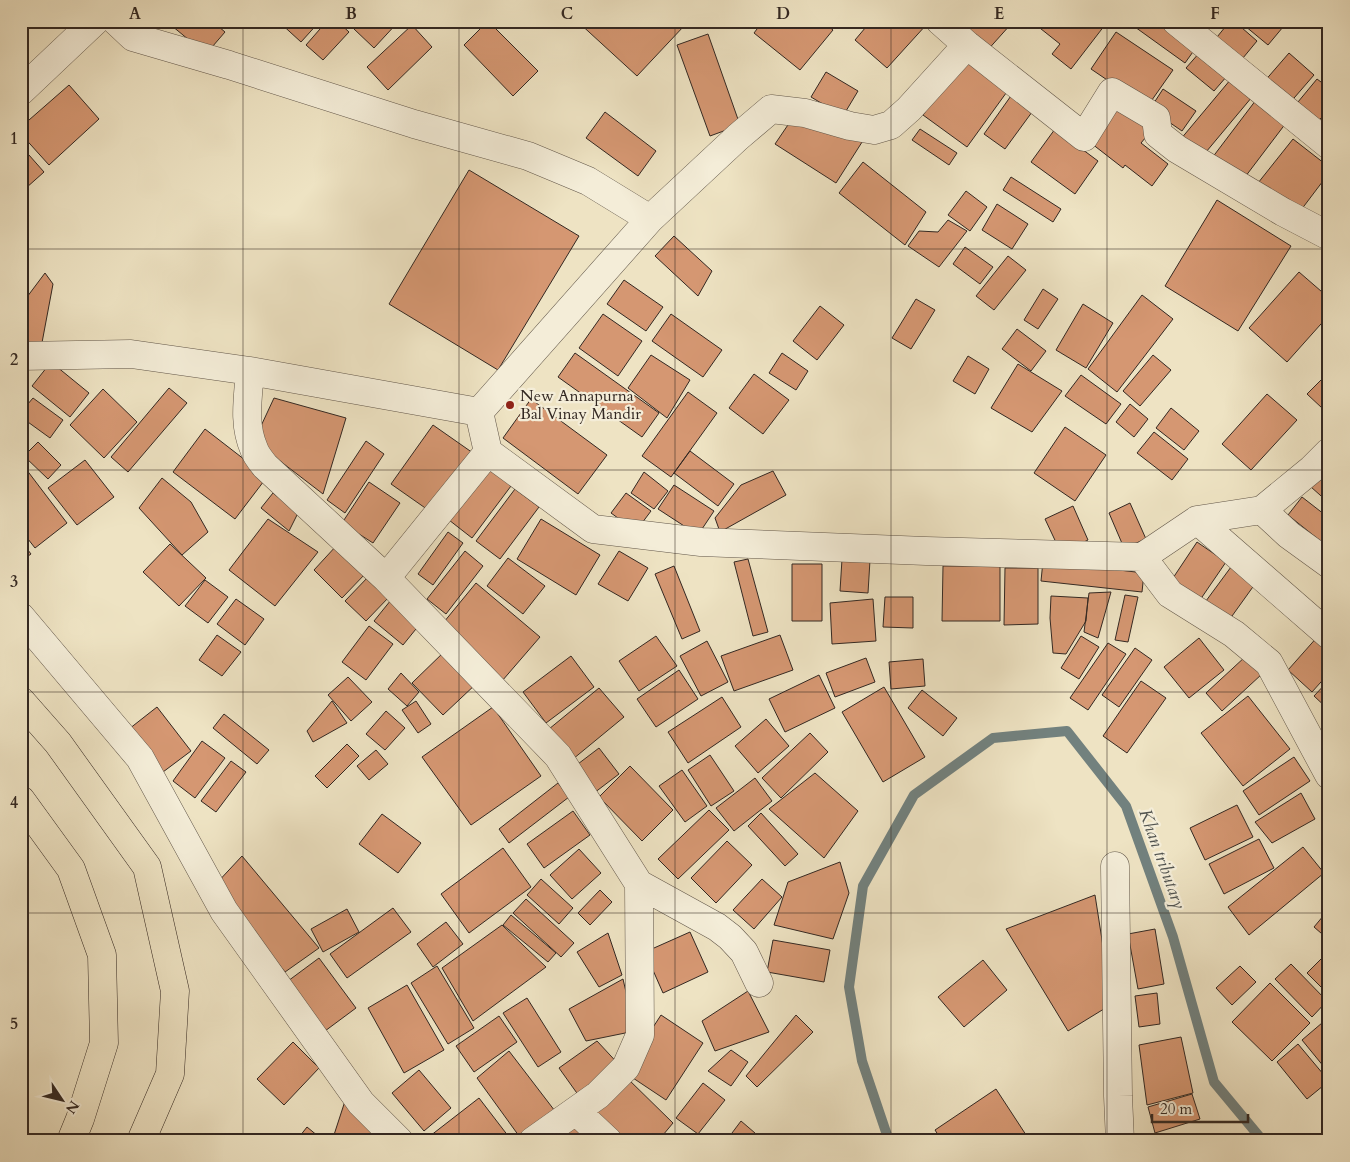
<svg xmlns="http://www.w3.org/2000/svg" width="1350" height="1162" font-family="Cardo,serif">
<rect width="100%" height="100%" fill="#eee3c3"/>
<filter id="stains"><feTurbulence type="fractalNoise" baseFrequency=".004" numOctaves="4"/><feColorMatrix values="0 0 0 0 .2 0 0 0 0 .09 0 0 0 0 .02 0 0 0 .5 -.17"/></filter>
<radialGradient id="worn" r=".72"><stop offset=".6" stop-color="#630" stop-opacity="0"/><stop offset="1" stop-color="#630" stop-opacity=".3"/></radialGradient>
<g fill="none" stroke-linecap="round" stroke-linejoin="round">
<path stroke="#72817e" stroke-width="10" d="M889 1141 862 1061 849 987 863 886 914 795 993 738 1067 731 1126 806 1173 937 1214 1082 1263 1141"/>
</g>
<path fill="#d59772" stroke="#332822" d="M166 21H212L225 32 206 54Z
M278 21H320L301 42Z
M327 21H337L349 32 323 60 306 45Z
M361 21H399L374 48 354 29Z
M488 21 538 71 513 96 464 45Z
M577 21H679L684 26 637 76Z
M763 21H822L833 30 800 70 754 33Z
M871 21H923L927 24 887 68 855 40Z
M976 21H1009L1011 24 985 53 965 34Z
M1031 21H1108L1071 69 1052 54 1060 44Z
M1157 21 1195 49 1185 63 1128 22Z
M1181 21H1215L1202 37Z
M1230 21H1234L1257 41 1238 64 1213 42Z
M1239 21H1288L1268 45Z
M412 25 432 47 388 90 367 67Z
M1116 32 1173 70 1147 107 1091 69Z
M708 34 740 125 710 136 677 45Z
M1200 52 1227 76 1214 91 1186 68Z
M1289 53 1314 75 1288 105 1263 83Z
M965 56 1009 89 967 147 923 115Z
M826 72 858 91 843 116 811 97Z
M1231 79 1252 97 1201 158 1180 140Z
M1317 79 1329 88V109L1314 126 1293 108Z
M69 85 99 119 49 165 21 134V127Z
M1163 89 1196 111 1182 131 1150 109Z
M1013 93 1035 108 1005 149 984 134Z
M1119 98 1155 126 1141 143 1168 164 1152 186 1125 165 1123 168 1087 140Z
M1256 100 1286 123 1242 181 1212 158Z
M605 112 656 151 638 176 586 138Z
M794 116 864 139 836 183 775 144Z
M920 129 957 153 949 165 912 140Z
M1055 129 1098 161 1075 194 1031 162Z
M1293 139 1329 167V173L1298 214 1258 183Z
M21 146 44 172 26 188 21 182Z
M863 162 926 212 905 245 839 193Z
M469 170 579 236 498 370 389 304Z
M1011 177 1061 209 1053 222 1003 190Z
M966 191 987 207 970 231 948 215Z
M1217 200 1291 246 1238 331 1165 286Z
M997 204 1028 224 1012 249 982 230Z
M948 220 967 231 939 267 908 246 919 231 938 232Z
M674 236 712 271 698 296 655 256Z
M965 247 993 267 980 284 953 264Z
M1008 256 1026 270 994 310 976 296Z
M1299 272 1329 298V315L1287 362 1249 328Z
M45 273 53 284 41 348 21 344V305Z
M624 280 663 307 646 331 607 304Z
M1043 289 1058 299 1038 329 1024 320Z
M1142 295 1173 319 1117 392 1088 369Z
M916 299 935 310 911 349 892 338Z
M1083 304 1113 323 1086 368 1056 350Z
M820 306 844 325 817 360 793 341Z
M603 314 642 341 618 376 579 348Z
M671 314 722 350 703 377 652 341Z
M1017 329 1046 351 1031 371 1002 349Z
M575 353 659 413 642 437 558 377Z
M782 353 808 371 796 390 769 373Z
M651 355 690 380 667 418 628 388Z
M1153 355 1171 370 1140 406 1123 391Z
M968 356 989 369 975 394 953 381Z
M51 362 89 393 70 417 32 386Z
M1018 364 1062 391 1032 432 991 408Z
M1329 372V401L1322 408 1307 394Z
M754 374 789 400 763 434 729 408Z
M1081 375 1121 404 1106 424 1065 396Z
M169 388 187 403 128 472 111 457Z
M103 389 137 422 104 458 70 425Z
M688 392 717 413 671 477 642 456Z
M1267 394 1297 420 1251 470 1222 444Z
M33 398 63 420 50 438 21 417V412Z
M274 398 346 418 323 494 254 441Z
M531 399 607 455 578 494 503 438Z
M1130 404 1148 419 1134 437 1116 422Z
M1171 408 1199 431 1184 450 1156 428Z
M433 425 473 453 431 512 391 484Z
M1065 427 1106 455 1075 501 1034 473Z
M205 429 267 477 235 519 173 472Z
M1154 432 1188 459 1172 480 1137 453Z
M366 441 384 454 345 513 327 500Z
M38 442 61 465 48 479 24 456Z
M690 451 734 484 718 506 674 473Z
M85 460 114 497 77 525 48 488Z
M491 465 514 482 472 538 449 520Z
M26 469 67 523 35 548 21 530V473Z
M1329 469V503L1311 487Z
M773 471 786 495 720 532 715 518 741 485Z
M644 472 668 491 654 509 631 493Z
M162 478 191 502 208 532 182 555 139 508Z
M369 482 400 503 373 543 342 523Z
M674 485 714 511 698 535 658 509Z
M515 489 539 507 500 559 476 541Z
M273 493 298 513 289 531 261 508Z
M626 493 651 511 636 531 611 513Z
M1302 497 1329 518 1328 547 1288 515Z
M1130 503 1146 539 1124 548 1109 513Z
M1073 506 1088 540 1061 553 1045 519Z
M268 519 318 552 275 606 229 570Z
M541 519 600 555 576 595 517 559Z
M448 532 463 543 433 585 418 574Z
M21 541 31 554 21 561Z
M1197 542 1226 562 1200 600 1171 581Z
M170 544 206 578 179 606 143 572Z
M337 545 366 573 342 598 314 570Z
M465 551 483 566 446 614 427 599Z
M619 551 648 568 628 601 598 584Z
M508 558 545 586 523 614 487 586Z
M748 559 768 632 753 636 734 562Z
M842 559 870 560 868 593 840 591Z
M1043 561 1144 573 1142 592 1041 581Z
M792 564H822V621H792Z
M674 566 700 631 682 639 655 574Z
M943 566H1000V621H942Z
M1231 567 1255 584 1227 623 1203 605Z
M1005 568H1038V624L1004 625Z
M369 576 389 597 366 621 345 601Z
M205 580 228 597 208 623 185 606Z
M476 583 540 637 502 681 439 628Z
M1111 592 1098 638 1084 632 1089 593Z
M1125 595 1138 597 1128 642 1115 640Z
M1051 596 1088 598 1086 621 1066 654 1053 653 1050 618Z
M885 597H913V628L883 627Z
M236 599 264 619 245 645 217 624Z
M873 599 876 641 832 644 830 603Z
M391 600 420 624 403 645 374 621Z
M369 626 393 644 366 680 342 662Z
M217 635 241 652 222 676 199 660Z
M780 635 793 670 734 691 721 656Z
M1319 635 1329 644V673L1312 692 1288 670Z
M656 636 677 666 639 691 619 661Z
M1081 636 1099 647 1079 679 1061 668Z
M1199 638 1224 670 1189 698 1164 667Z
M707 641 728 682 701 696 680 656Z
M1108 643 1126 654 1088 710 1070 698Z
M1135 648 1152 660 1119 707 1102 695Z
M446 650 477 683 443 715 412 683Z
M571 656 594 687 546 723 523 692Z
M1246 656 1262 674 1222 711 1206 693Z
M866 658 875 682 835 697 826 673Z
M923 659 925 686 891 689 889 662Z
M679 670 698 699 656 727 637 699Z
M401 673 419 692 407 706 388 689Z
M819 675 835 708 785 732 769 699Z
M348 677 372 702 351 721 328 695Z
M1329 680V710L1314 696Z
M1141 681 1166 698 1127 753 1103 736Z
M884 687 925 757 883 782 842 712Z
M599 688 624 717 573 759 549 729Z
M922 690 957 718 943 736 908 708Z
M1248 696 1290 749 1243 786 1201 733Z
M722 697 741 727 688 763 668 732Z
M332 701 347 723 313 742 307 731Z
M416 701 431 724 418 733 402 710Z
M157 707 191 751 163 772 129 729Z
M493 707 541 776 471 825 422 757Z
M386 711 405 728 385 750 366 734Z
M224 714 269 750 257 764 213 728Z
M766 719 789 746 758 773 735 746Z
M810 733 828 752 781 798 762 778Z
M202 741 225 758 195 798 173 781Z
M347 744 359 756 327 788 315 776Z
M599 748 619 774 594 793 574 767Z
M376 750 388 764 369 780 357 766Z
M710 755 734 791 711 806 688 770Z
M1294 757 1310 781 1259 815 1243 791Z
M231 761 246 772 216 812 201 801Z
M630 766 673 810 642 841 599 797Z
M682 770 707 806 685 822 659 786Z
M815 773 858 811 824 858 769 809Z
M755 778 772 801 734 831 716 808Z
M558 783 569 797 509 843 499 829Z
M1301 793 1315 819 1272 843 1255 822Z
M1237 805 1253 837 1205 860 1190 828Z
M709 810 729 830 678 879 658 859Z
M573 811 590 835 544 868 527 844Z
M761 813 798 854 785 866 748 826Z
M382 814 421 843 398 873 359 844Z
M1259 839 1274 868 1224 894 1209 864Z
M727 841 752 865 716 903 691 878Z
M1303 847 1324 873 1249 935 1228 907Z
M503 848 531 887 469 933 441 894Z
M579 849 601 873 572 899 550 875Z
M242 856 319 948 285 972 215 885Z
M840 862 849 893 833 939 774 925 788 882Z
M541 879 573 908 559 924 527 895Z
M762 879 782 897 754 929 733 910Z
M600 890 612 902 590 925 578 913Z
M1095 895 1112 1004 1068 1031 1006 929Z
M526 899 574 943 561 957 513 913Z
M393 908 411 932 347 978 330 954Z
M347 909 359 932 323 952 311 929Z
M1329 909V940L1314 927Z
M511 915 556 953 548 962 503 925Z
M446 922 463 944 433 967 417 944Z
M502 925 546 967 473 1021 442 968Z
M1155 929 1164 984 1138 989 1128 934Z
M690 932 708 972 663 993 645 952Z
M608 933 622 975 599 987 577 952Z
M773 940 830 950 824 982 767 972Z
M1329 951V995L1307 973Z
M319 958 356 1008 325 1031 288 981Z
M983 960 1007 990 964 1027 938 997Z
M1291 964 1327 1001 1312 1017 1275 979Z
M437 966 474 1028 448 1044 411 983Z
M1240 966 1256 982 1232 1005 1216 988Z
M623 979 635 1031 586 1041 569 1009Z
M1270 983 1310 1023 1272 1061 1232 1022Z
M407 985 444 1050 404 1073 368 1008Z
M748 991 769 1032 715 1051 702 1021Z
M1157 993 1160 1024 1139 1027 1135 996Z
M527 998 561 1052 538 1067 503 1013Z
M661 1015 703 1043 666 1100 624 1072Z
M796 1015 813 1032 757 1087 746 1076Z
M499 1016 517 1042 474 1072 456 1046Z
M1329 1017V1073L1302 1040Z
M1181 1037 1193 1093 1147 1105 1139 1045Z
M597 1041 623 1069 584 1103 559 1068Z
M293 1042 319 1068 284 1105 257 1079Z
M1298 1044 1329 1081 1307 1099 1277 1062Z
M731 1050 748 1062 731 1086 708 1071Z
M509 1051 558 1115 519 1136 477 1078Z
M419 1070 451 1108 424 1131 392 1093Z
M624 1075 673 1123 658 1141H620L588 1117Z
M703 1083 725 1100 698 1134 676 1118Z
M996 1089 1030 1141H942L935 1130Z
M1192 1094 1200 1119 1155 1133 1148 1107Z
M346 1098 380 1131 371 1141H332Z
M479 1098 512 1141H434L430 1136Z
M572 1116 599 1141H549Z
M741 1121 755 1133 749 1141H726Z
M307 1127 324 1141H296Z
M1190 1134V1141H1151V1138Z"/>
<g fill="none" stroke-linecap="round" stroke-linejoin="round">
<defs>
<path id="minor" d="M116 21 133 37 229 65 414 124 528 156 588 181 650 219
M940 21 967 45 1084 137 1112 92 1156 118 1158 134 1177 149 1283 212 1329 236
M1176 21 1329 145
M21 91 95 21
M21 356 131 354 250 371 479 412 650 219 738 137 771 109 805 113 850 126 874 130 891 125 909 109 967 45
M250 371C248 398 243 424 254 449 256 455 261 461 265 466L386 578
M479 412 488 452 593 529 701 542 926 551 1142 557 1197 520 1262 510 1312 469 1329 452
M488 452 386 578 558 756 639 884 640 1035 626 1067 598 1095 533 1141
M1262 510 1289 535 1329 564
M1197 520 1329 635
M1142 557 1170 594 1234 634 1269 663 1329 775
M21 617 140 758 224 911 361 1103 399 1141
M1115 866 1118 1096 1120 1141
M639 884 717 927 730 937 744 952 759 983
M576 1111 608 1141"/>
<path id="major" d="M21 701 58 743 147 867 175 991 170 1074 141 1141
M21 800 71 869 102 955 104 1043 80 1119 71 1141"/>
</defs>
<use href="#minor" stroke="#62574a" stroke-width="29"/>
<use href="#major" stroke="#332822" stroke-width="29"/>
<use href="#minor" stroke="#f4edd8" stroke-width="28"/>
<use href="#major" stroke="#eee3c3" stroke-width="28"/>
</g>
<path fill="none" stroke="#332822" stroke-width="1" stroke-opacity="0.55" d="M243 21V1141M459 21V1141M675 21V1141M891 21V1141M1107 21V1141M21 249H1329M21 470H1329M21 692H1329M21 913H1329"/>
<circle fill="#8f2418" stroke="#f4edd8" stroke-width="2" cx="510" cy="405" r="5"/>
<g text-anchor="middle" dominant-baseline="central" stroke-width="4.5" stroke-linejoin="round" paint-order="stroke">
<g font-size="16" fill="#332822" stroke="#f4edd8" text-anchor="start">
<text x="520" y="396">New Annapurna<tspan x="520" dy="18">Bal Vinay Mandir</tspan></text>
</g>
<g font-size="18" font-style="italic" fill="#525450" stroke="#f4edd8">
<text transform="translate(1162 859) rotate(70)">Khan tributary</text>
</g>
</g>
<rect width="1350" height="1162" fill="none" stroke="#eee3c3" stroke-width="55"/>
<g transform="translate(62 1100) rotate(125)" stroke="#f4edd8" stroke-width="4" paint-order="stroke">
<path d="M0-4L9 19L0 12L-9 19Z" fill="#332822"/>
<text y="-8" font-size="14" font-weight="bold" text-anchor="middle" fill="#332822">N</text>
</g>
<path d="M1152 1114v8h96v-8" fill="none" stroke="#332822" stroke-width="2.5"/>
<text x="1160" y="1114" font-size="15" fill="#332822" stroke="#f4edd8" stroke-width="4" paint-order="stroke">20 m</text>
<rect x="28" y="28" width="1294" height="1106" fill="none" stroke="#332822" stroke-width="2"/>
<g font-size="16" text-anchor="middle" font-weight="bold" fill="#332822">
<text x="135" y="19">A</text>
<text x="351" y="19">B</text>
<text x="567" y="19">C</text>
<text x="783" y="19">D</text>
<text x="999" y="19">E</text>
<text x="1215" y="19">F</text>
<text x="14" y="144">1</text>
<text x="14" y="365">2</text>
<text x="14" y="587">3</text>
<text x="14" y="808">4</text>
<text x="14" y="1029">5</text>
</g>
<rect width="100%" height="100%" filter="url(#stains)"/>
<rect width="100%" height="100%" fill="url(#worn)"/>
</svg>
